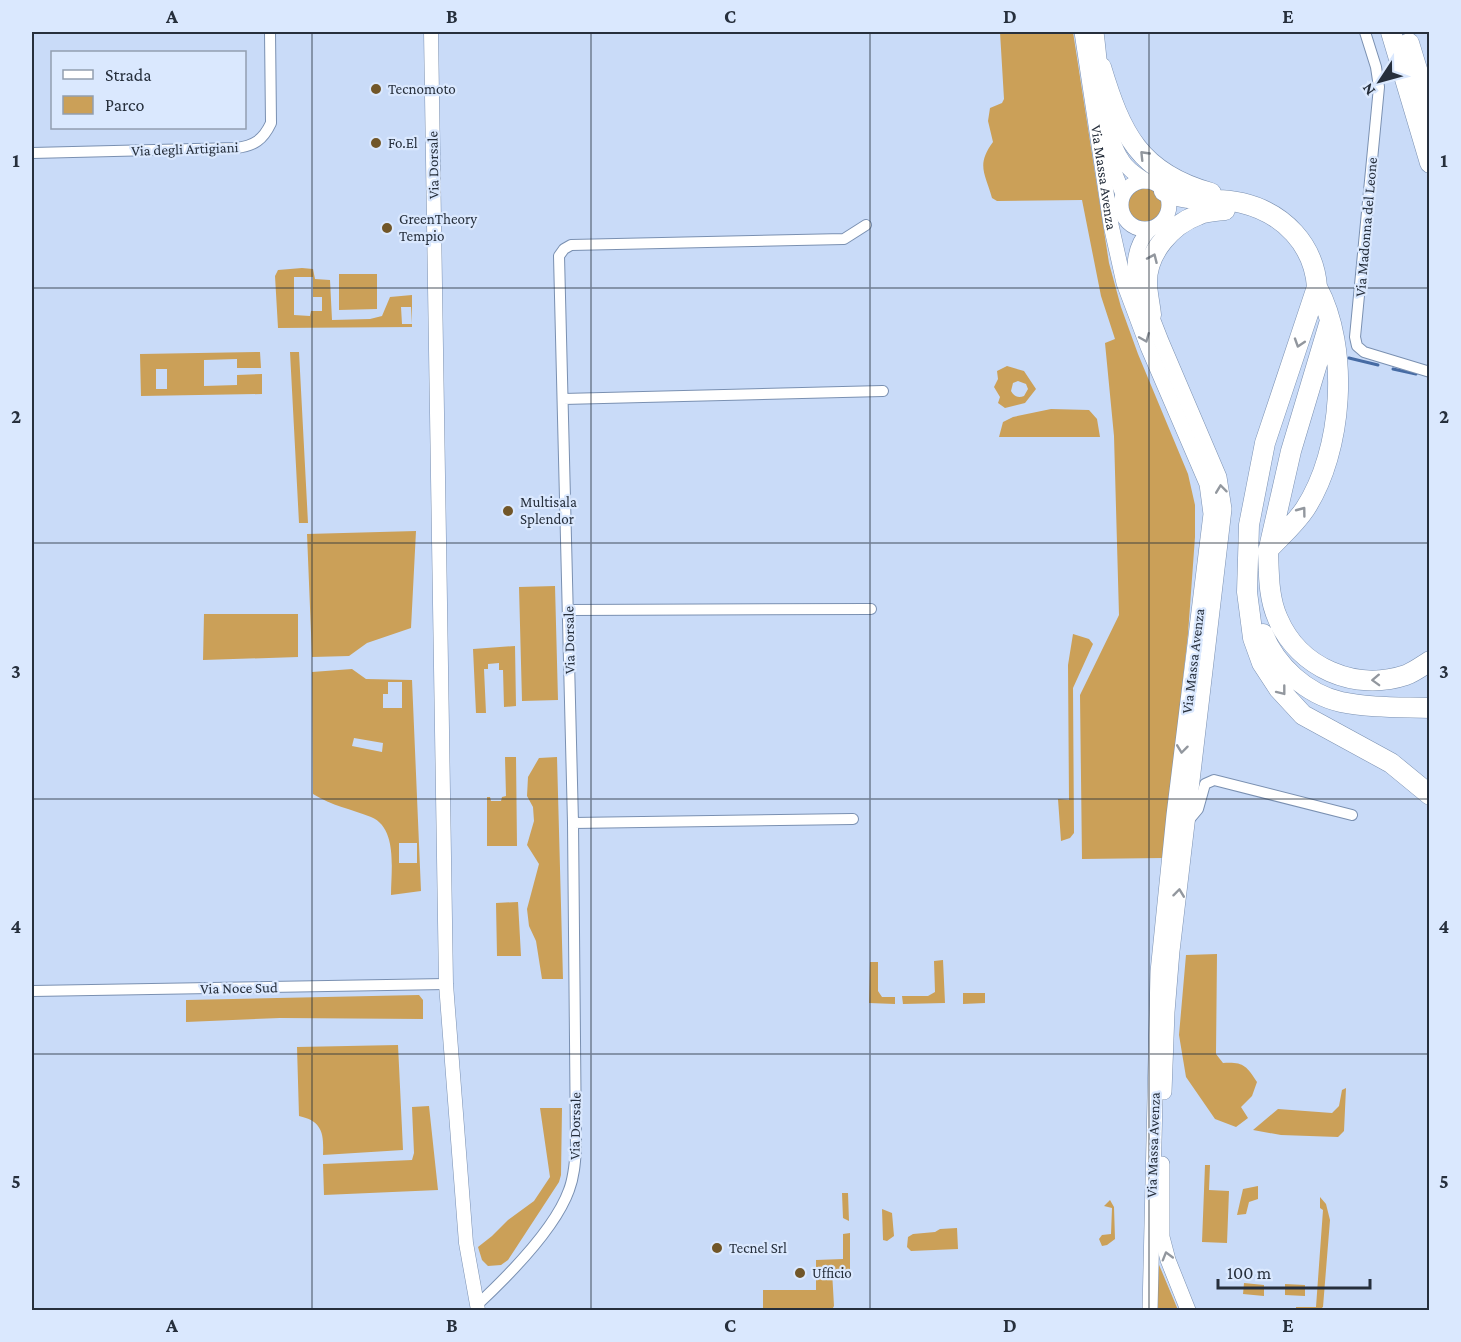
<svg xmlns="http://www.w3.org/2000/svg" width="1461" height="1342" font-family="'Crimson Pro',serif">
	<style>
		.green { fill: #cba058; fill-rule: evenodd }
		.lines { fill: none; stroke-linecap: round; stroke-linejoin: round }
		.stream { stroke: #466ba4; stroke-width: 3 }
		.minor-casing { stroke: #7a90b1; stroke-width: 12 }
		.tertiary-casing { stroke: #7a90b1; stroke-width: 15 }
		.secondary-casing { stroke: #7a90b1; stroke-width: 16 }
		.motorway-casing { stroke: #7a90b1; stroke-width: 21 }
		.minor { stroke: #fff; stroke-width: 10 }
		.tertiary { stroke: #fff; stroke-width: 14 }
		.secondary { stroke: #fff; stroke-width: 15 }
		.motorway { stroke: #fff; stroke-width: 20 }
		.oneway { stroke: #92979e }
		.grid { fill: none; stroke: #262f3c; stroke-width: 1.5; stroke-opacity: 0.55 }
		.poi-dot { fill: #715628; stroke: #dae8fe; stroke-width: 2 }
		.labels { text-anchor: middle; dominant-baseline: central; stroke-width: 4.5; stroke-linejoin: round; paint-order: stroke }
		.poi-label { font-size: 15px; fill: #262f3c; stroke: #dae8fe; text-anchor: start }
		.street-label { font-size: 15px; fill: #262f3c; stroke: #dae8fe }
		.neatline { fill: none; stroke: #262f3c; stroke-width: 2 }
		.grid-label { font-size: 20px; text-anchor: middle; font-weight: bold; fill: #262f3c }
	</style>
	<rect width="100%" height="100%" fill="#c9dbf8"/>
	<!-- green -->
	<path class="green" d="M1000 32H1073L1109 263 1121 307 1138 354 1188 474 1195 505V537L1188 634 1163 858 1082 859 1080 695 1119 615 1114 436 1105 343 1115 339 1101 296 1082 200 997 201 992 198C985 173 976 165 993 142L988 121 990 108 1002 103 1004 99Z
		M1127 205a18 18 0 1 1 36 0a18 18 0 1 1-36 0Z
		M302 268 313 269 315 279 330 280 332 320 370 319 382 316 390 297 412 295V327L278 328 275 276 278 270ZM294 277H313V297H322V311H311L310 316 294 315ZM411 307 412 324H402L401 307Z
		M339 274H377V309L339 310Z
		M260 352 261 368H237V359L204 360V386L237 385V375L262 374V394L141 396 140 354ZM156 369H167V389H156Z
		M290 352H299L308 523H299Z
		M1007 366 1024 371 1036 389 1025 403 1005 408 998 403 1000 397 994 387 998 379 997 371ZM1018 381 1026 384 1028 389 1024 396C1019 398 1014 397 1011 391L1013 383Z
		M1051 409 1089 410 1097 419 1100 437H999L1003 422 1013 417Z
		M416 531 411 628 367 643 349 656 312 657 307 534Z
		M555 586 558 700 522 701 519 587Z
		M204 614H298V657L203 660Z
		M1073 634 1089 639 1093 644 1073 688 1074 833 1070 838 1061 841 1058 799 1069 800 1068 665Z
		M515 646 516 706 504 707 503 670H499V663L488 664V669H484L486 713H476L473 649Z
		M352 669 366 679 412 680 421 891 391 895C391 871 398 828 371 817 351 809 332 806 313 794L312 672ZM388 682H402V708H383V694H388ZM354 738 383 743 382 752 352 746ZM399 843H417V863H399Z
		M505 757H516L517 846H487V797H490L491 801H501L502 797 506 796Z
		M557 757 563 979H542L536 941 529 926 527 909 539 864 527 845 534 821 533 807 527 796 528 777 539 758Z
		M518 902 521 956H497L496 903Z
		M1217 954 1216 1054 1223 1063C1243 1062 1246 1065 1257 1082L1252 1096 1241 1107 1248 1118 1236 1127 1215 1119 1186 1077 1179 1035 1186 955Z
		M943 960 945 1003 903 1004 902 996H928L935 992 934 961Z
		M870 962H878V991L882 997H895V1004L869 1003Z
		M963 993H985V1003L963 1004Z
		M419 995 423 1000V1019L280 1018 186 1022V1000Z
		M398 1045 403 1150 323 1155C324 1133 322 1121 299 1116L297 1047Z
		M1346 1088 1344 1131 1338 1137 1281 1135 1253 1130 1278 1109 1332 1113 1339 1106 1342 1090Z
		M429 1106 438 1190 324 1195 323 1164 412 1160 414 1153 412 1107Z
		M540 1108H562L561 1175 559 1182 508 1260 501 1265 488 1266 482 1260 478 1247 492 1236 508 1220 534 1201 550 1177Z
		M1205 1165H1210L1209 1190 1229 1191 1227 1243 1202 1242Z
		M1258 1186V1199L1249 1202 1246 1214 1237 1215 1243 1189Z
		M842 1193H848L849 1221 843 1218Z
		M1320 1197 1326 1204 1330 1220 1323 1307 1319 1310H1296V1307H1316L1323 1210 1320 1208Z
		M1110 1200 1114 1207 1115 1239 1107 1245 1102 1246 1099 1239 1102 1235 1111 1234 1112 1208 1104 1206Z
		M882 1209 892 1213 894 1236 887 1241 883 1240Z
		M957 1228 958 1249 911 1251 907 1247 908 1237 913 1234 935 1232 940 1229Z
		M850 1233V1270L832 1271 834 1306 832 1310H763V1290H816V1260L843 1259V1234Z
		M1157 1260 1178 1310H1156Z
		M1244 1283 1264 1285V1296L1243 1294Z
		M1285 1284 1305 1285V1296L1285 1295Z"/>
	<g class="lines">
		<!-- stream -->
		<path class="stream" d="M1349 358 1378 365
			M1393 369 1416 374"/>
		<defs>
			<path id="minor" d="M1365 32 1376 67 1379 87 1355 337 1357 346 1364 352 1430 372
				M32 153 236 148C254 146 263 140 271 123L270 32
				M563 399 883 391
				M568 610 871 609
				M1188 821 1198 809 1205 784 1214 780 1352 815
				M573 823 853 819
				M32 991 446 984
				M477 1305C507 1277 555 1229 569 1190 574 1177 575 1163 576 1149L573 823 559 256 564 249 571 245 844 239 866 225"/>
			<path id="tertiary" d="M431 32 446 984 466 1243 478 1310"/>
			<g id="secondary">
				<path id="s1" d="M1082 32 1111 225 1124 283 1148 347 1207 484 1211 514 1174 815 1158 972 1150 1310"/>
				<path d="M1096 32C1101 68 1102 130 1122 160 1128 170 1137 175 1146 181"/>
				<path d="M1105 149 1123 194"/>
				<circle cx="1145" cy="205" r="24"/>
				<path d="M1150 229C1137 243 1133 258 1136 277L1161 341 1219 477 1224 509 1172 951 1167 1012 1164 1092"/>
				<path d="M1162 1164V1237L1168 1260 1188 1310"/>
			</g>
			<path id="motorway" d="M1391 32 1430 163
				M1409 43 1430 112
				M1101 67C1121 133 1139 173 1211 193
				M1164 191C1191 204 1215 196 1242 203 1284 213 1314 245 1317 287L1265 443 1249 525 1247 592 1253 638 1262 663 1279 689 1303 715 1391 763 1430 795
				M1317 287C1350 348 1343 451 1305 509 1295 524 1280 537 1268 550 1269 573 1268 597 1278 619 1299 668 1355 692 1406 675 1414 672 1422 666 1430 661
				M1151 315C1150 304 1147 293 1147 282 1147 253 1171 225 1198 215 1206 211 1216 211 1225 210
				M1269 548 1291 451 1329 324
				M1263 634C1276 666 1306 694 1341 702 1370 708 1400 707 1430 708"/>
		</defs>
		<!-- minor casing -->
		<use href="#minor" class="minor-casing"/>
		<!-- tertiary casing -->
		<use href="#tertiary" class="tertiary-casing"/>
		<!-- secondary casing -->
		<use href="#secondary" class="secondary-casing"/>
		<!-- motorway casing -->
		<use href="#motorway" class="motorway-casing"/>
		<!-- minor -->
		<use href="#minor" class="minor"/>
		<!-- tertiary -->
		<use href="#tertiary" class="tertiary"/>
		<!-- secondary -->
		<use href="#secondary" class="secondary"/>
		<!-- motorway -->
		<use href="#motorway" class="motorway"/>
	</g>
	<!-- one-way arrows -->
	<defs><path id="oneway-chevron" d="M-2-3.5L2.5 0L-2 3.5" fill="none" stroke-width="1.6" stroke-linecap="round" stroke-linejoin="round" transform="scale(1.5)"/></defs>
	<g class="oneway">
		<use href="#oneway-chevron" transform="translate(1144 155) rotate(-134)"/>
		<use href="#oneway-chevron" transform="translate(1153 258) rotate(-66)"/>
		<use href="#oneway-chevron" transform="translate(1145 338) rotate(68)"/>
		<use href="#oneway-chevron" transform="translate(1299 343) rotate(108)"/>
		<use href="#oneway-chevron" transform="translate(1221 489) rotate(-97)"/>
		<use href="#oneway-chevron" transform="translate(1302 511) rotate(-53)"/>
		<use href="#oneway-chevron" transform="translate(1376 680) rotate(178)"/>
		<use href="#oneway-chevron" transform="translate(1282 691) rotate(52)"/>
		<use href="#oneway-chevron" transform="translate(1182 749) rotate(97)"/>
		<use href="#oneway-chevron" transform="translate(1179 893) rotate(-83)"/>
		<use href="#oneway-chevron" transform="translate(1167 1256) rotate(-106)"/>
	</g>
	<!-- grid -->
	<path class="grid" d="M312 32V1310M591 32V1310M870 32V1310M1149 32V1310M32 288H1430M32 543H1430M32 799H1430M32 1054H1430"/>
	<!-- markers -->
	<g class="poi-dot">
		<circle cx="376" cy="89" r="6"/>
		<circle cx="376" cy="143" r="6"/>
		<circle cx="387" cy="228" r="6"/>
		<circle cx="508" cy="511" r="6"/>
		<circle cx="717" cy="1248" r="6"/>
		<circle cx="800" cy="1273" r="6"/>
	</g>
	<g class="labels">
		<!-- poi labels -->
		<g class="poi-label">
			<text x="388" y="89">Tecnomoto</text>
			<text x="388" y="143">Fo.El</text>
			<text x="399" y="219">GreenTheory<tspan x="399" dy="17">Tempio</tspan></text>
			<text x="520" y="502">Multisala<tspan x="520" dy="17">Splendor</tspan></text>
			<text x="729" y="1248">Tecnel Srl</text>
			<text x="812" y="1273">Ufficio</text>
		</g>
		<!-- street labels -->
		<g class="street-label">
			<text transform="translate(185 149) rotate(-2)">Via degli Artigiani</text>
			<text transform="translate(433 165) rotate(-91)">Via Dorsale</text>
			<text stroke="none"><textPath href="#s1" startOffset="147">Via Massa Avenza</textPath></text>
			<text transform="translate(1366 227) rotate(-85)">Via Madonna del Leone</text>
			<text transform="translate(569 640) rotate(-91)">Via Dorsale</text>
			<text transform="translate(1193 661) rotate(-83)">Via Massa Avenza</text>
			<text transform="translate(239 988) rotate(-1)">Via Noce Sud</text>
			<text transform="translate(575 1126) rotate(-89)">Via Dorsale</text>
			<text transform="translate(1153 1145) rotate(-88)">Via Massa Avenza</text>
		</g>
	</g>
	<!-- border -->
	<rect width="1461" height="1342" fill="none" stroke="#dae8fe" stroke-width="66"/>
	<!-- legend -->
	<rect x="51" y="51" width="195" height="78" fill="#dae8fe" stroke="#929eb0" stroke-width="1.5"/>
	<rect x="63" y="70" width="30" height="9" fill="#ffffff" stroke="#929eb0" stroke-width="1.5"/>
	<text x="105" y="81" font-size="18" fill="#262f3c">Strada</text>
	<rect x="63" y="96" width="30" height="18" fill="#cba058" stroke="#929eb0" stroke-width="1.5"/>
	<text x="105" y="111" font-size="18" fill="#262f3c">Parco</text>
	<!-- north arrow -->
	<g transform="translate(1380 81) rotate(234)" stroke="#dae8fe" stroke-width="4.5" paint-order="stroke">
	<path d="M0-4.5L10 22L0 15L-10 22Z" fill="#262f3c"/>
	<text y="-9" font-size="16" font-weight="bold" text-anchor="middle" fill="#262f3c">N</text>
	</g>
	<!-- scale -->
	<path d="M1218 1279v9h152v-9" fill="none" stroke="#262f3c" stroke-width="3"/>
	<text x="1227" y="1279" font-size="18" fill="#262f3c" stroke="#dae8fe" stroke-width="4.5" paint-order="stroke">100 m</text>
	<rect x="33" y="33" width="1395" height="1276" class="neatline"/>
	<g class="grid-label">
		<text x="172" y="23">A</text>
		<text x="452" y="23">B</text>
		<text x="730" y="23">C</text>
		<text x="1010" y="23">D</text>
		<text x="1288" y="23">E</text>
		<text x="16" y="167">1</text>
		<text x="1444" y="167">1</text>
		<text x="16" y="423">2</text>
		<text x="1444" y="423">2</text>
		<text x="16" y="678">3</text>
		<text x="1444" y="678">3</text>
		<text x="16" y="933">4</text>
		<text x="1444" y="933">4</text>
		<text x="16" y="1188">5</text>
		<text x="1444" y="1188">5</text>
		<text x="172" y="1332">A</text>
		<text x="452" y="1332">B</text>
		<text x="730" y="1332">C</text>
		<text x="1010" y="1332">D</text>
		<text x="1288" y="1332">E</text>
	</g>
</svg>
